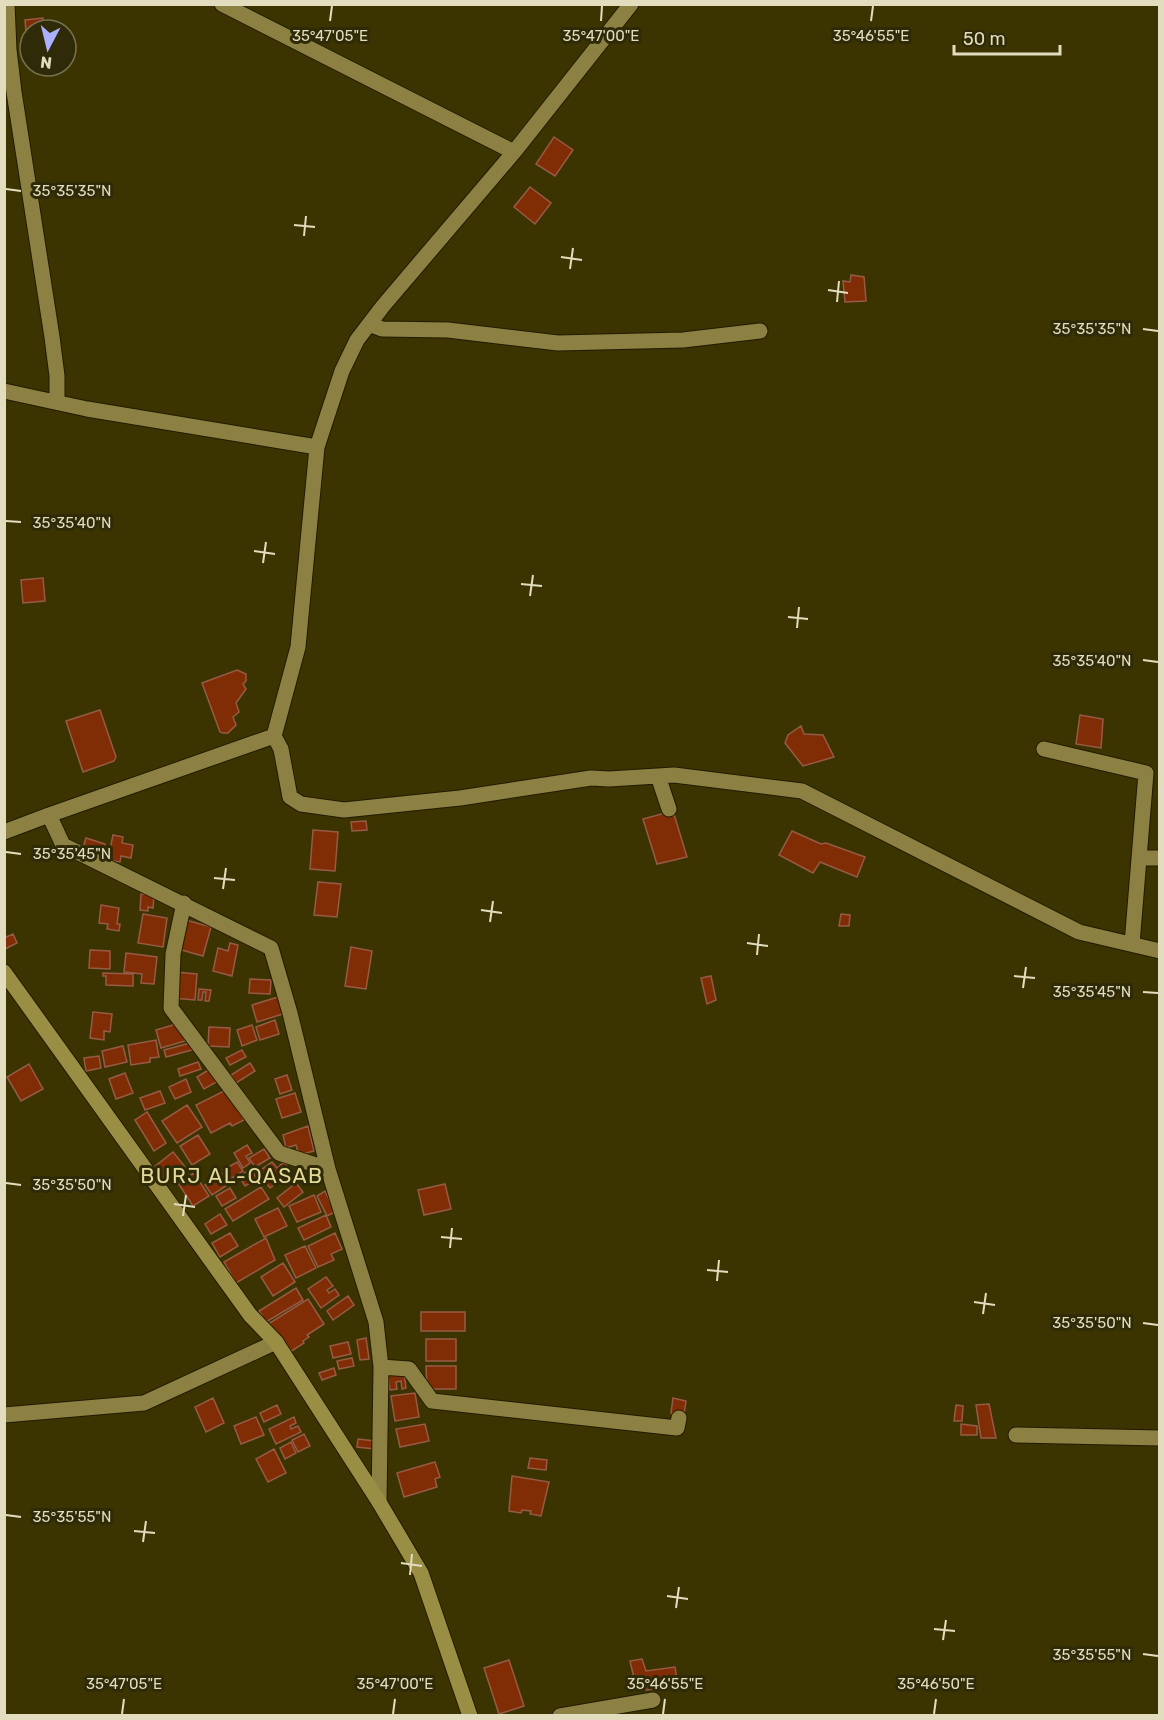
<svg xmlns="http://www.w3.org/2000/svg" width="1164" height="1720" font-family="Rubik,sans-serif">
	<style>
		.building { fill: #802c05; stroke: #965b46; stroke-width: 1.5 }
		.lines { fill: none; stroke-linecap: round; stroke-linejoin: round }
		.minor-casing { stroke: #211b00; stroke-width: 17 }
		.major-casing { stroke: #211b00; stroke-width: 17 }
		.minor { stroke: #8c8142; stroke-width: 15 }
		.major { stroke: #9a8e45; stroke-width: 15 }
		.ticks { fill: none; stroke: #e2ddbe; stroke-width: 2 }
		.labels { text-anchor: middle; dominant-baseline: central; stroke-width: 6; stroke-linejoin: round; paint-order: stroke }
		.quarter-label { font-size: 21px; letter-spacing: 1.5px; fill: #e3d997; stroke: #2f2a08 }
		.ticks-label { font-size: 15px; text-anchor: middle; fill: #e2ddbe; stroke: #2f2a08; stroke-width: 6; stroke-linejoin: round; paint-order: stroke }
	</style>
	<rect width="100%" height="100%" fill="#3c3400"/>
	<!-- building -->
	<path class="building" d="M43 18 44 30H30V66H33H29L25 20Z
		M554 137 573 150 555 176 536 164Z
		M530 187 551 203 535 224 514 207Z
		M851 275 864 277 866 301 845 302 843 281 850 282Z
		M43 578 45 601 23 603 21 580Z
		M237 670 246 674V681L243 684 246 689 236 703 239 712 233 717 236 725 228 733H223L220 732 202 683Z
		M100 710 116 757 114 761 83 772 66 721Z
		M1080 715 1103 719 1101 748 1076 744Z
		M801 726 804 734 823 735 834 757 803 766 785 743 788 735Z
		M673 811 687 857 657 864 643 819Z
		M366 821 367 830 352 831 351 822Z
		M313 830 338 832 335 871 310 869Z
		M792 831 821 844 826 843 865 857 857 877 820 862 813 873 779 855Z
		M113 835 123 837 122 843 133 845 131 858 121 856 120 862 108 860Z
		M86 838 105 844 100 857 82 851Z
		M318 882 341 884 337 917 314 915Z
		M141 894 154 895 153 908 148 907V911L140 910Z
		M101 905 119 908 117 924H120L119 931 107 929 108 924 99 923Z
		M143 914 167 918 163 947 138 943Z
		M841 914 850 915 849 926H839Z
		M186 920 211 927 203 956 178 949Z
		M13 934 17 943 5 949 4 938Z
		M230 943 238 945 232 976 213 971 218 948 228 951Z
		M351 947 372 951 366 989 345 986Z
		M90 950 110 951V969L89 968Z
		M126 953 157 957 154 984 141 983 142 974 124 972Z
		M175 972 197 974 195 1000 173 998Z
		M103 973 133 974V986L106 985V976H103Z
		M711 976 716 1000 707 1004 701 978Z
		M250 979 271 980 270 994 249 993Z
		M199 989 211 990 209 1001H205L206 992H203L202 1000H198Z
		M278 997 283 1014 257 1022 252 1005Z
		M93 1012 112 1014 110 1032 104 1031V1040L90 1038Z
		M275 1020 279 1034 260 1040 256 1027Z
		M180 1023 185 1041 161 1048 156 1030Z
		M252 1025 257 1040 242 1046 237 1030Z
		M209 1027 230 1028 229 1047 208 1046Z
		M156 1040 159 1057 150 1058V1062L131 1065 128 1045Z
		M190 1043 192 1050 166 1057 164 1050Z
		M123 1046 127 1062 105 1067 102 1051Z
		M242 1050 246 1057 230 1065 226 1058Z
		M99 1056 101 1068 86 1071 84 1058Z
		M198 1062 201 1069 180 1076 178 1069Z
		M250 1063 255 1071 236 1083 231 1075Z
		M29 1064 43 1089 21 1101 7 1077Z
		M210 1069 218 1081 204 1089 197 1077Z
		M125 1073 133 1093 116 1099 109 1079Z
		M287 1075 292 1090 280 1094 275 1079Z
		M186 1079 191 1092 175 1099 169 1087Z
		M228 1089 244 1120 232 1126 230 1123 211 1133 196 1105Z
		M160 1091 165 1103 145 1110 140 1098Z
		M295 1093 301 1112 282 1118 276 1099Z
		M187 1105 202 1127 177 1143 162 1121Z
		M147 1112 166 1143 154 1151 135 1120Z
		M308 1126 314 1151 299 1155 296 1145 286 1148 283 1135Z
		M198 1135 210 1154 192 1165 180 1146Z
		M247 1145 252 1153 246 1156 250 1163 243 1168 234 1153Z
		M264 1149 270 1158 255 1167 249 1158Z
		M173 1152 186 1168 165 1184 153 1168Z
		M237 1162 243 1171 229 1180 223 1170Z
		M272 1162 277 1168 284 1162 291 1171 270 1188 258 1172Z
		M251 1169 257 1179 245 1186 239 1176Z
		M194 1173 209 1196 193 1206 178 1183Z
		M223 1173 229 1184 212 1195 205 1185Z
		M296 1183 303 1192 284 1207 277 1198Z
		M445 1184 451 1209 424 1215 418 1190Z
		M261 1187 269 1199 233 1221 225 1209Z
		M230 1188 236 1198 222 1206 216 1196Z
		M325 1191 335 1212 327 1216 317 1196Z
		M314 1195 321 1212 297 1222 289 1206Z
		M278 1208 287 1226 264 1237 255 1219Z
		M220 1214 227 1225 211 1234 205 1224Z
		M326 1215 331 1227 304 1240 298 1228Z
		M230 1233 238 1246 220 1257 212 1243Z
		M335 1233 342 1249 331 1254 334 1260 318 1267 308 1246Z
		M266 1238 275 1260 236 1283 224 1262Z
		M305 1246 316 1268 296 1278 285 1255Z
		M283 1263 295 1282 273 1296 261 1277Z
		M326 1277 333 1286 327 1290 329 1293 335 1289 339 1295 321 1308 308 1289Z
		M296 1288 303 1300 266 1322 259 1311Z
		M348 1296 354 1305 333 1320 327 1311Z
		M308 1299 324 1324 307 1335 309 1337 303 1341 304 1343 284 1356 265 1326Z
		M421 1312H465V1331H421Z
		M366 1338 369 1359 360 1360 357 1340Z
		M426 1339H456V1361H426Z
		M348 1342 351 1354 333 1358 330 1346Z
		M352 1358 354 1366 339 1369 337 1361Z
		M426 1366H456V1389H427Z
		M334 1368 336 1375 322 1380 319 1373Z
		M404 1373 406 1388 402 1389 401 1381 396 1382 397 1389 390 1390 388 1375Z
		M415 1393 419 1417 395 1421 391 1396Z
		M213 1398 224 1423 206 1432 195 1407Z
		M673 1398 686 1401 684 1414 671 1413Z
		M989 1404 996 1438H981L976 1405Z
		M277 1405 281 1414 264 1422 260 1413Z
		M956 1405 963 1406 962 1421H954Z
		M256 1417 264 1435 241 1444 234 1426Z
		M294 1417 296 1423 290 1426 291 1429 298 1426 301 1432 276 1444 269 1429Z
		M425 1424 429 1441 400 1447 396 1429Z
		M961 1424 977 1426V1435H961Z
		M304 1434 310 1446 298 1452 292 1440Z
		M358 1439 375 1441 374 1449 357 1447Z
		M291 1442 296 1453 285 1459 280 1448Z
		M274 1449 286 1473 268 1482 256 1459Z
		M530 1458 547 1460 546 1470 528 1468Z
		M435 1462 440 1477 435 1479 437 1487 404 1497 397 1473Z
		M512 1476 549 1482 541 1516 530 1514 531 1511 522 1510 521 1513 509 1511Z
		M642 1659 646 1671 675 1667 678 1687 646 1690 645 1679 634 1678 630 1661Z
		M509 1660 524 1706 499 1714 484 1668Z"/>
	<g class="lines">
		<defs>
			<path id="minor" d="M7 4 9 50 14 92 52 337 57 376V402
				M222 4 514 152
				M369 324 382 329 448 330 558 343 683 340 760 331
				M4 391 87 409 317 447
				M274 736 281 749 290 797 301 804 344 810 460 798 591 778 609 779 674 775 802 791 1079 932 1160 951
				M1044 749 1146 773 1132 944
				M658 776 669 809
				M49 815 274 736 298 647 317 447 342 371 357 340 383 306 514 152 631 4
				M4 832 49 815 63 845 271 948 290 1013 328 1169 376 1322 381 1367 379 1502
				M1139 858H1160
				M184 903 173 954 171 1008 279 1153 328 1169
				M381 1367 409 1369 432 1401 677 1428 679 1418
				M4 1415 144 1403 276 1342
				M1016 1435 1160 1438
				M560 1716 653 1700"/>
			<path id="major" d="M4 972 250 1315 276 1342 379 1502 421 1573 470 1716"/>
		</defs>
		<!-- minor casing -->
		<use href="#minor" class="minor-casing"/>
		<!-- major casing -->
		<use href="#major" class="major-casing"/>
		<!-- minor -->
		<use href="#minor" class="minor"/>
		<!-- major -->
		<use href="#major" class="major"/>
	</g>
	<!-- ticks -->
	<path class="ticks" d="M330 21 332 6M601 21 602 6M871 21 873 6M6 189 21 191M294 225 315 227M304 236 306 216M561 257 582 260M570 269 573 248M828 290 848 293M837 302 839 281M1143 329 1158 331M6 521 21 522M254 551 275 554M263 563 266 542M521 584 542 586M530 596 533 575M788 617 808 619M797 628 799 607M1143 660 1158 662M6 852 21 854M214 878 235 880M223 889 226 868M481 910 502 913M490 922 493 901M747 943 768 946M757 955 759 934M1014 976 1035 978M1023 988 1026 967M1143 992 1158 993M6 1183 21 1185M174 1204 195 1207M183 1216 186 1195M441 1237 462 1239M450 1248 452 1228M707 1270 728 1272M717 1281 719 1260M974 1302 995 1305M983 1314 986 1293M1143 1323 1158 1325M6 1515 21 1517M134 1531 155 1533M143 1542 146 1521M401 1563 422 1566M410 1575 412 1554M667 1596 688 1599M676 1608 679 1587M934 1629 955 1631M943 1640 946 1620M1143 1654 1158 1656M122 1714 124 1699M393 1714 395 1699M663 1714 665 1699M934 1714 936 1699"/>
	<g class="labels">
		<!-- quarter labels -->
		<g class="quarter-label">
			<text x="232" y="1175">BURJ AL-QASAB</text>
		</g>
	</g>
	<g class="ticks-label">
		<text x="330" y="41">35°47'05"E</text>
		<text x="601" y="41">35°47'00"E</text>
		<text x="871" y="41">35°46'55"E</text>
		<text x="72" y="196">35°35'35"N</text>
		<text x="1092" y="334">35°35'35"N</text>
		<text x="72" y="528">35°35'40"N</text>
		<text x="1092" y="666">35°35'40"N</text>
		<text x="72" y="859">35°35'45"N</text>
		<text x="1092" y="997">35°35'45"N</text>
		<text x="72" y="1190">35°35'50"N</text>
		<text x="1092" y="1328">35°35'50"N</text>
		<text x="72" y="1522">35°35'55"N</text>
		<text x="1092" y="1660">35°35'55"N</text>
		<text x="124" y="1689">35°47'05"E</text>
		<text x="395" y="1689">35°47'00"E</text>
		<text x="665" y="1689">35°46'55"E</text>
		<text x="936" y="1689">35°46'50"E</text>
	</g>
	<!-- border -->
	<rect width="1164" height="1720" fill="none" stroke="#e2ddbe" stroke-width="12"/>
	<!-- north arrow -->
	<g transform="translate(48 48) rotate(187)"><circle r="28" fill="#2f2a08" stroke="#777251" stroke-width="1.5"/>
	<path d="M0-4.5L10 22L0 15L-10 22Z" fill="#aab0fb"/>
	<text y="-9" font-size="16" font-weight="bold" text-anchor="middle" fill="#e2ddbe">N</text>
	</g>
	<!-- scale -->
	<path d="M954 45v9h106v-9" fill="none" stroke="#e2ddbe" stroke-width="3"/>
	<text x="963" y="45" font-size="18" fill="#e2ddbe" stroke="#2f2a08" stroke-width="4.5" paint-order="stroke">50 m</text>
</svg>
